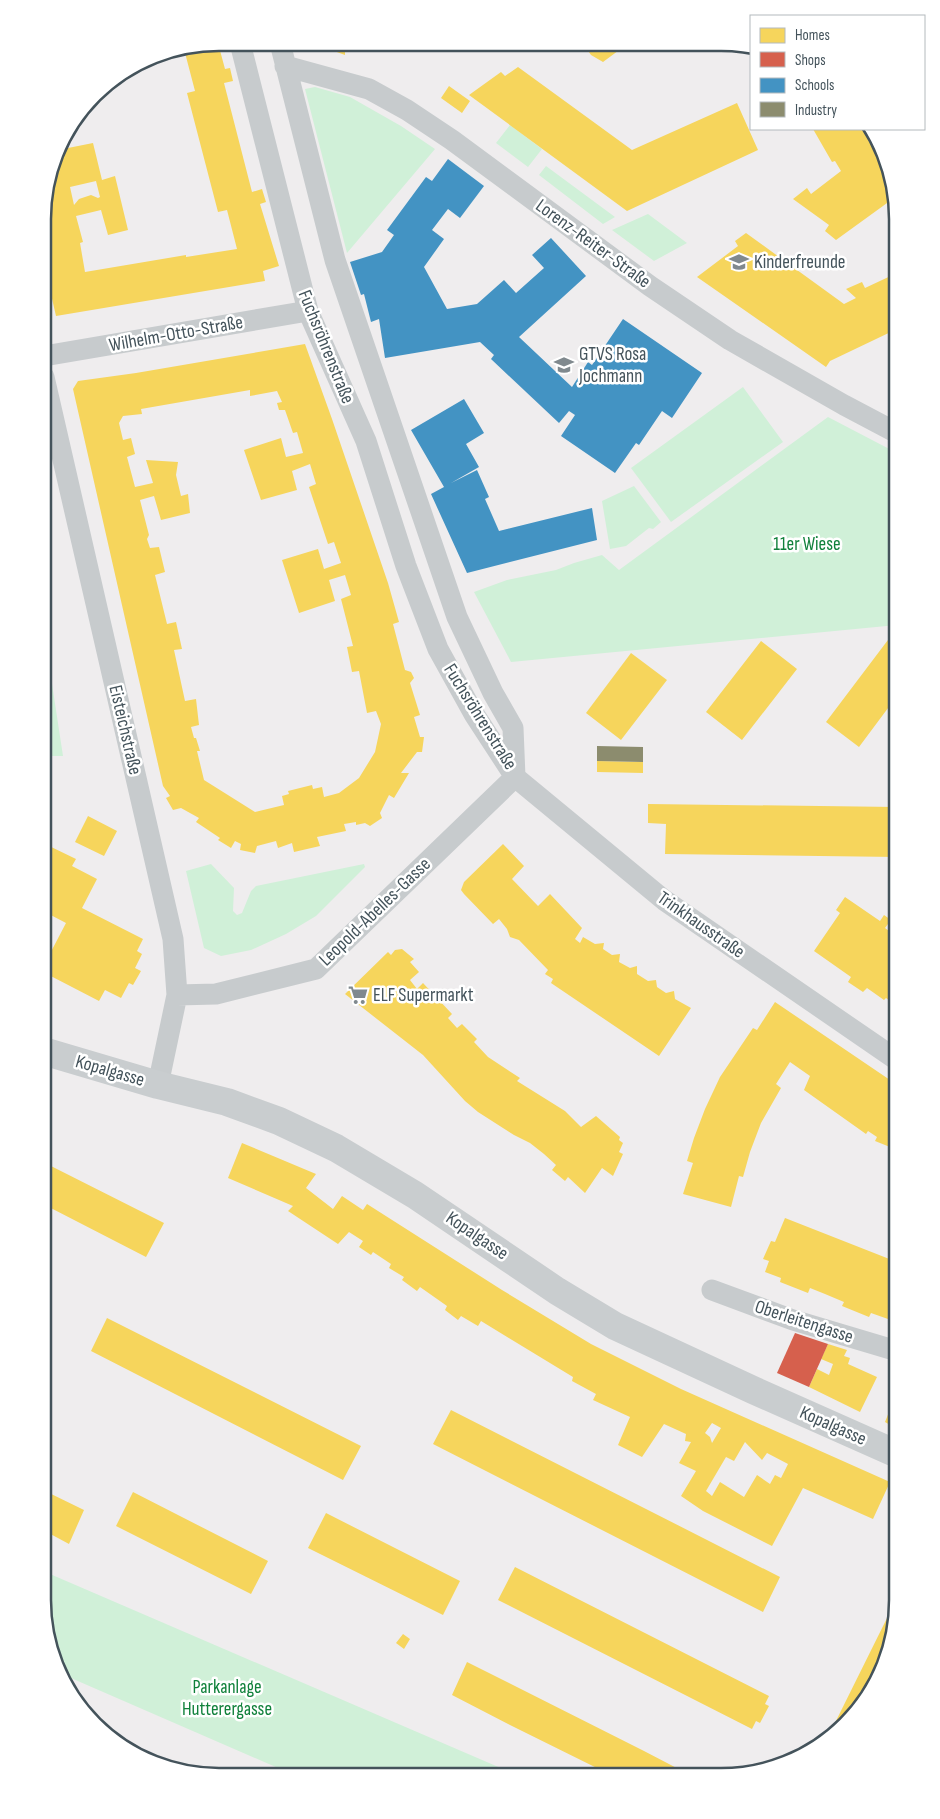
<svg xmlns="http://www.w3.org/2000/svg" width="940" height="1819" font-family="'Sofia Sans Condensed',sans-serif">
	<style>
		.green { fill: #d0f0d8 }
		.homes { fill: #f6d55c; fill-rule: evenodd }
		.shops { fill: #d6604d }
		.schools { fill: #4393c3 }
		.industry { fill: #8c8c6e }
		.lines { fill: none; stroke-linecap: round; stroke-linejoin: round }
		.street { stroke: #c7cbcd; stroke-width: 21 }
		.secondary { stroke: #c9cdcf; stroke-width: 28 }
		.labels { text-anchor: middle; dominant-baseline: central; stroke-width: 5; stroke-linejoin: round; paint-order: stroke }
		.street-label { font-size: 19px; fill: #44535b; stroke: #fff }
		.poi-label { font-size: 19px; fill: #44535b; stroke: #fff; text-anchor: start }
		.park-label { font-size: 19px; fill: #10813b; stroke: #fff }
		.rim { fill: none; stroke: #44535b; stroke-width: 2.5 }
	</style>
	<rect width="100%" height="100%" fill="#efedee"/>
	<!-- green -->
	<path class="green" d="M315 87 350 97 401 126 435 149 347 253 305 89Z
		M510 125 542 149 528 167 496 143Z
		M546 166 615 217 603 224 539 175Z
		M648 214 687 243 654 261 612 230Z
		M743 387 783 442 671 522 631 468Z
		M828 417 897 453V625L511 662 474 592 507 580 556 570 574 563 602 555 619 570Z
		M634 486 661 522 653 529 649 528 626 546 610 549 602 501Z
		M45 638 63 756H43L44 639Z
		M211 864 234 888 233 911 237 915 242 913 251 891 256 886 364 864 365 867 316 916 286 934 251 950 221 956 204 948 186 871Z
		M43 1571 519 1776 294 1775 64 1675 52 1657 43 1600Z"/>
	<!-- homes -->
	<path class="homes" d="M218 43 225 69 230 68 233 81 224 83 252 192 262 189 266 202 260 204 279 266 263 271 265 281 56 316 44 264V196L58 150 93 143 102 180 115 176 128 230 108 235 101 210 76 216 83 242 80 243 85 272 186 255V257L237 249 227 210 218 212 187 93 195 91 184 49ZM96 181 100 197 98 198 91 195 79 199 74 205 70 187Z
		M312 43H345V55Z
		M584 45H626L603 62 591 55Z
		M518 67 632 150 737 103 758 150 627 211 469 95 501 72 505 76Z
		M449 86 470 101 462 113 441 98Z
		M813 129H866L888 162 894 198 836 240 825 231 829 225 793 199 807 188 811 194 841 171 835 161 832 162Z
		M746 233 844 304 856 298 846 289 862 282 865 288 897 273V329L830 361 826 367 697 277 738 246 735 241Z
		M305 344 332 419 388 583 399 622 393 624 405 670 411 672 414 678 410 683 420 715 414 717 420 737H424L422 752H417L401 773H409L394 798 389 795 380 813 382 818 370 826 365 823 356 825V822L344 824 346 831 317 837 320 846 294 852 292 843 278 848 276 841 257 846 255 853 240 850 241 844 235 841 231 848 218 840 220 838 196 822 199 818 181 808 173 810 166 798 170 796 163 786 73 389 78 381 136 373ZM250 390V396L277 391 282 402 277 403 279 410H285L293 433 297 432 303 453 286 457 281 438 244 450 261 500 297 490 292 471 310 464 316 484 309 487 328 544 334 542 341 563 324 569 318 549 282 560 299 613 335 601 329 580 345 575 351 595 341 599 353 646 347 647 352 672 359 671 367 713 376 711 381 724 375 752 359 778 339 793 324 797 322 787 313 789 312 785 288 791 289 794 282 796 284 805 255 812 204 780 197 751H200L196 738H194L191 727 199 725 196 699 185 701 174 650 182 649 176 622 167 624 155 575 165 572 159 547 150 548 147 539 149 535 140 500 154 496 161 520 190 513 188 494 181 496 176 475 178 462 146 460 153 483 135 487 127 457 135 454 131 438 123 440 119 423 123 416 142 414 141 409Z
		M894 632 897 635V696L859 747 826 722Z
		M761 641 797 669 742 740 706 712Z
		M631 653 667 680 621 740 586 713Z
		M597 761 643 762V773L597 772Z
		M648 804 897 807V857L665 854 666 824 648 823Z
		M88 816 117 831 104 856 75 842Z
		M43 843 76 859 72 866 97 879 82 908 143 939 137 951 142 954 135 968 141 971 133 985 129 983 121 998 105 990 99 1001 43 972V967L66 923 43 911Z
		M503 844 524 866 512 879 538 906 550 894 582 928 575 939 580 943 583 937 595 944 604 943 603 949 612 955 620 954 619 962 630 968 637 966V974L648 981 656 980 657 987 666 993 674 991 675 999 691 1008 659 1056 551 983 553 979 545 974 548 970 519 940 510 937 507 929 499 919 493 924 464 894 461 890 464 882Z
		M845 897 880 921 884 915 891 920 885 928 897 937V1006L886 998 884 1000 867 988 863 992 848 982 851 977 814 951 840 913 836 910Z
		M402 949 414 959 410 962 419 972 410 980 417 989 423 983 452 1014 448 1018 457 1028 462 1024 477 1039 474 1042 488 1057 520 1078 517 1081 565 1111 581 1127 596 1116 620 1137 619 1140 623 1143 619 1152 623 1154 613 1176 602 1168 585 1193 568 1177 565 1181 552 1170 556 1165 544 1154 530 1143 514 1135 478 1112 465 1101 423 1055 345 994 388 952 391 955 395 950Z
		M775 1002 890 1080 891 1078 897 1083V1152L890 1147 875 1141 877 1137 868 1131 866 1134 804 1090 810 1076 790 1062 776 1084 781 1088 761 1123 750 1152 743 1177 739 1176 731 1207 683 1194 693 1163 687 1161 694 1138 705 1109 720 1077 753 1028 757 1030Z
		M242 1143 316 1174 306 1188 333 1209 342 1196 363 1210 367 1204 502 1290 591 1344 681 1389 890 1482 873 1519 803 1488 772 1546 703 1511 681 1496 696 1471 679 1463 691 1442 685 1441 686 1434 664 1424 642 1457 618 1445 630 1417 593 1400 596 1394 572 1381 573 1377 481 1321 478 1326 461 1316 458 1320 445 1310 447 1306 420 1287 417 1291 402 1280 404 1277 389 1268 391 1264 373 1252 371 1255 359 1247 363 1241 349 1232 338 1244 288 1211 293 1206 228 1178ZM712 1423 721 1428 712 1443 710 1437 705 1433ZM745 1442 762 1460 767 1453 788 1464 781 1478 775 1475 770 1484 757 1475 744 1497 720 1482 712 1496 706 1491 726 1457 734 1461Z
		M43 1162 164 1223 146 1257 43 1204Z
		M785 1218 897 1262V1297L888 1319 871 1313 869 1317 842 1306 844 1302 825 1294 810 1288 808 1293 780 1282 781 1278 765 1272 769 1261 763 1259 771 1241 775 1242Z
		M107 1318 361 1446 343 1480 91 1351Z
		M828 1344 847 1350 844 1356 850 1358 848 1364 877 1377 860 1412 809 1387 817 1369 829 1375 833 1364 821 1359Z
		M897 1392V1429L885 1422Z
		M451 1410 780 1577 763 1612 433 1444Z
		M43 1490 84 1510 69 1544 43 1530Z
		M133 1492 268 1561 251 1594 116 1526Z
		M326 1513 460 1581 443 1615 308 1548Z
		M515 1567 769 1696 765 1704 769 1706 760 1723 756 1721 752 1729 498 1600Z
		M897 1591V1612L884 1667 861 1708 827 1739 894 1604 891 1602Z
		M403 1634 410 1639 404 1649 396 1643Z
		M467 1662 644 1751 692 1776H613L512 1726 452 1695Z"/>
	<!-- shops -->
	<path class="shops" d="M795 1333 828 1344 809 1387 777 1373Z"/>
	<!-- schools -->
	<path class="schools" d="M448 159 484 186 460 218 448 209 432 230 444 239 424 267 447 309 477 304 504 280 516 293 544 268 532 255 551 238 586 276 519 337 572 387 588 362 592 365 623 319 702 373 672 418 662 411 639 445 636 443 615 473 561 436 575 415 569 411 559 423 491 359 494 355 480 342 385 358 379 319 371 322 364 294 361 295 350 262 382 252 394 235 387 230 426 177 432 181Z
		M464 399 484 433 466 444 479 467 451 483 477 470 489 497 485 499 499 531 592 508 597 540 467 573 431 494 444 487 411 430Z"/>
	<!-- industry -->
	<path class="industry" d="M597 746 643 747V762L597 761Z"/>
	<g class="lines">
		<!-- street -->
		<path class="street" d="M240 43 308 311 366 441 406 566 438 649 474 714 515 777 664 900 897 1060
			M280 43 335 260 457 617 493 693 513 728 515 777
			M285 66 369 89 407 110 452 140 650 286 730 340 844 405 897 433
			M44 356 308 311
			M44 377 173 939 177 995 158 1085
			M177 995 216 994 316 969 515 777
			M712 1290 793 1320 897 1351"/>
		<!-- secondary -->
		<path class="secondary" d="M43 1051 158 1085 227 1102 279 1121 336 1148 415 1195 557 1291 615 1326 753 1390 897 1454"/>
	</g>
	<!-- icons -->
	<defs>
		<symbol id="school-bare" viewBox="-9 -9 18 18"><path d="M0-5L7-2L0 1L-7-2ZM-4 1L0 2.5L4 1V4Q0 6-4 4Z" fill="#80898e" stroke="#fff" stroke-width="2.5" paint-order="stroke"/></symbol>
		<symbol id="supermarket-bare" viewBox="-9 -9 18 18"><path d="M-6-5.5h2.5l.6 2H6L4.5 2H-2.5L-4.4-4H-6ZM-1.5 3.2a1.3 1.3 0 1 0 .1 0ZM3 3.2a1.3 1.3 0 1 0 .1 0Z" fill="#80898e" stroke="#fff" stroke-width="2.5" paint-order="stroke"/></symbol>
	</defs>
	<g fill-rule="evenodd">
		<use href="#school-bare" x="725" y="248" width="28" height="28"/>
		<use href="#school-bare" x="550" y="351" width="28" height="28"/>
		<use href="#supermarket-bare" x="344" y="981" width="28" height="28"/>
	</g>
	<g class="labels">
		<!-- street labels -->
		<g class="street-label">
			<text transform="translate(593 244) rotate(36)">Lorenz-Reiter-Straße</text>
			<text transform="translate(176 334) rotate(-10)">Wilhelm-Otto-Straße</text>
			<text transform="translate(326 347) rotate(68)">Fuchsröhrenstraße</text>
			<text transform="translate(480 717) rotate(58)">Fuchsröhrenstraße</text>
			<text transform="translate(125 730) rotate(77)">Eisteichstraße</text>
			<text transform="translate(375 912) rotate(-44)">Leopold-Abelles-Gasse</text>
			<text transform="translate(701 925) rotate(35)">Trinkhausstraße</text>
			<text transform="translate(110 1071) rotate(16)">Kopalgasse</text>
			<text transform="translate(477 1236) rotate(34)">Kopalgasse</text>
			<text transform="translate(804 1322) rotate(18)">Oberleitengasse</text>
			<text transform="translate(833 1426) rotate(24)">Kopalgasse</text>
		</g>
		<!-- poi labels -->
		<g class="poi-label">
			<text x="754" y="262">Kinderfreunde</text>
			<text x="579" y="354">GTVS Rosa<tspan x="579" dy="22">Jochmann</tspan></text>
			<text x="373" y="995">ELF Supermarkt</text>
		</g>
		<!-- park labels -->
		<g class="park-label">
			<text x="807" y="544">11er Wiese</text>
			<text x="227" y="1687">Parkanlage<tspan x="227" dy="22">Hutterergasse</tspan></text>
		</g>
	</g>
	<!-- crop -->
	<path d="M0 0H940V1819H0ZM219 51H721A168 168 0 0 1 889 219V1600A168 168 0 0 1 721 1768H219A168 168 0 0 1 51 1600V219A168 168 0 0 1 219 51Z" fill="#fff" fill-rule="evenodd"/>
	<path class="rim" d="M219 51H721A168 168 0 0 1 889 219V1600A168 168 0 0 1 721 1768H219A168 168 0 0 1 51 1600V219A168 168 0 0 1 219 51Z"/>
	<!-- legend -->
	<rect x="750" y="15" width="175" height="115" fill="#ffffff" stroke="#b4babd"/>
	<rect x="760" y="28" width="25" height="15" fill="#f6d55c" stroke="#b4babd"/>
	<text x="795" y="40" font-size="15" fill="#44535b">Homes</text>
	<rect x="760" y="52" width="25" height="15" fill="#d6604d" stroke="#b4babd"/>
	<text x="795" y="65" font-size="15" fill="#44535b">Shops</text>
	<rect x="760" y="78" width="25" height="15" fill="#4393c3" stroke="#b4babd"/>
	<text x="795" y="90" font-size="15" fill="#44535b">Schools</text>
	<rect x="760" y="102" width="25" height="15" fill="#8c8c6e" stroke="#b4babd"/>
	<text x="795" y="115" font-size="15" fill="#44535b">Industry</text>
</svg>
